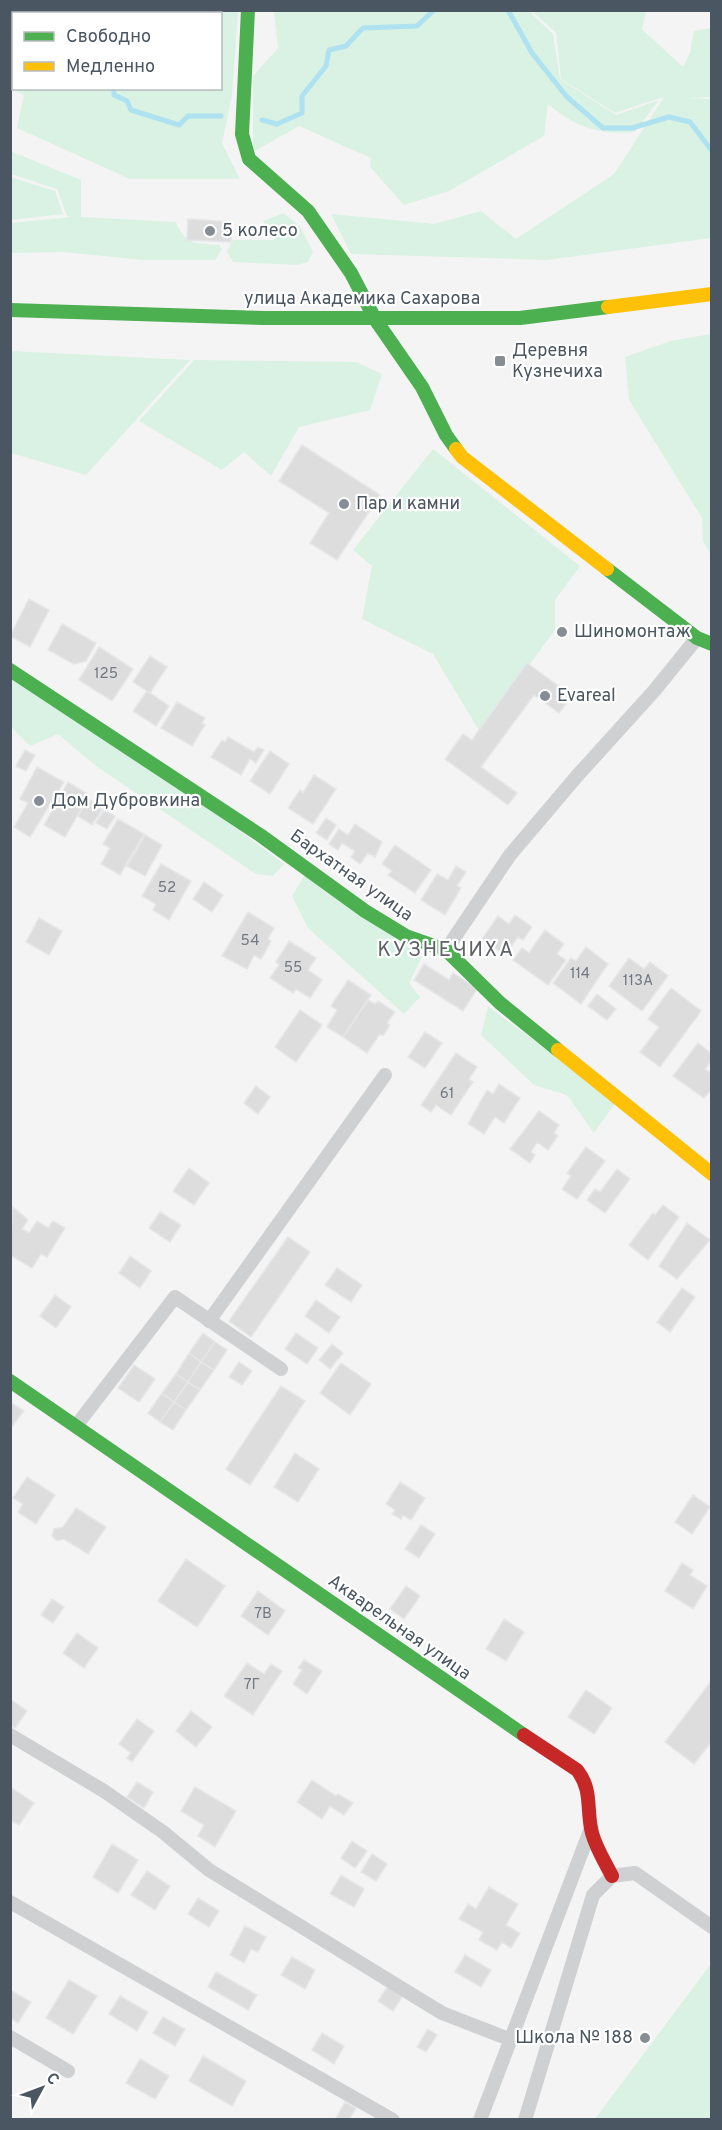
<svg xmlns="http://www.w3.org/2000/svg" width="722" height="2130" font-family="Overpass,sans-serif">
	<style>
		.green { fill: #d9f2e3; fill-rule: evenodd }
		.lines { fill: none; stroke-linecap: round; stroke-linejoin: round }
		.stream { stroke: #aee2f0; stroke-width: 5 }
		.building { fill: #ddddde; stroke: #e5e6e7; stroke-width: 1.5 }
		.street { stroke: #ced0d2; stroke-width: 14 }
		.fast { stroke: #4caf50; stroke-width: 14 }
		.slow { stroke: #ffc107; stroke-width: 14 }
		.jam { stroke: #c62828; stroke-width: 14 }
		.poi-dot { fill: #868d94; stroke: #fff; stroke-width: 2 }
		.labels { text-anchor: middle; dominant-baseline: central; stroke-width: 4.5; stroke-linejoin: round; paint-order: stroke }
		.number-label { font-size: 15px; fill: #707881 }
		.poi-label { font-size: 18px; fill: #4a5661; stroke: #fff; text-anchor: start }
		.street-label { font-size: 18px; fill: #4a5661; stroke: #fff }
		.quarter-label { font-size: 21px; letter-spacing: 1.5px; fill: #5f6368; stroke: #fff }
	</style>
	<rect width="100%" height="100%" fill="#f4f4f4"/>
	<!-- green -->
	<path class="green" d="M10 11H238L232 95 222 143 240 179H130L17 128 24 95 12 89 11 92ZM14 14H220V88H14Z
		M274 11H529L553 34 560 79 616 115 659 100 635 132C600 135 576 128 548 104L544 136 449 191 404 205 370 167 371 158 299 126 253 152V76L278 48Z
		M532 11H646L642 29 683 67 690 53 694 31 711 28V97L689 98 711 99V238L547 260 351 254 331 214 434 224 481 211 516 239 614 174 664 97 615 113 561 79 556 33Z
		M10 151 81 180V217L176 222C185 245 196 243 219 245L222 249 215 260H143L63 252 11 253V223L72 217 67 216 57 189 11 174Z
		M10 177 55 191 63 214 11 220Z
		M284 213 301 228 313 252 308 262 297 265 233 262 227 251 233 240H274L263 221Z
		M711 334H712L711 555 703 541 702 518 629 400 625 357 670 341Z
		M11 351 190 360 86 475 11 453Z
		M194 360 356 362 382 374 370 410 299 427 271 476 244 452 222 470 139 421Z
		M433 449 580 566 555 600V630L480 732 433 654 362 619 372 566 353 550Z
		M10 675 191 794 284 864 273 876 256 874 96 766 58 734 30 746 11 727Z
		M306 873 422 957 409 983 420 997 404 1014 308 928 292 896Z
		M488 1006 616 1102 594 1133 567 1095 534 1085 481 1035Z
		M710 1965 711 2119H595Z"/>
	<g class="lines">
		<!-- stream -->
		<path class="stream" d="M508 10 532 53 567 97 603 128H632L669 117 690 122 712 151
			M10 49H14
			M114 88V95L127 101 131 110 179 125 188 116H221
			M262 120 277 124 302 113V96L326 66 329 50 346 46 363 28 417 26 434 10"/>
	</g>
	<!-- building -->
	<path class="building" d="M188 219 232 222 231 242 187 240Z
		M302 445 380 495 337 560 310 543 329 513 279 481Z
		M29 599 49 610 30 647 10 636Z
		M62 624 96 643 86 661 74 664 48 650Z
		M99 647 133 669 112 701 79 680Z
		M150 656 167 667 150 693 133 682Z
		M527 663 572 696 559 713 534 695 481 767 517 793 508 805 445 759 463 734 472 740Z
		M147 691 169 706 156 726 133 711Z
		M177 702 205 718 202 723 205 725 192 746 161 728Z
		M228 737 254 752 258 747 264 750 256 763 250 759 241 775 211 757 222 740 225 742Z
		M25 750 35 755 26 771 16 766Z
		M270 751 289 764 270 794 250 781Z
		M37 767 64 782 30 837 14 827 28 803 20 799Z
		M314 775 336 789 313 824 288 808 300 790 303 793Z
		M68 782 89 795 65 837 44 825Z
		M88 799 103 808 92 825 78 816Z
		M104 810 115 816 107 829 96 823Z
		M326 818 336 825 327 840 316 833Z
		M118 819 144 834 120 875 101 864 110 848 103 844Z
		M355 824 382 842 375 857 368 853 360 864 351 857 355 851 342 843 338 850 329 844 339 829 348 835Z
		M145 835 162 845 145 876 127 866Z
		M395 845 431 870 415 893 388 875 392 871 382 864Z
		M161 864 191 881 169 920 153 910 156 904 142 896Z
		M456 866 466 872 457 886 461 888 445 915 421 900 437 874 448 880Z
		M204 882 223 895 212 912 193 899Z
		M248 912 274 928 268 939 271 941 261 959 254 955 247 969 222 956Z
		M515 915 532 927 523 940 518 937 505 955 482 939 498 916 509 924Z
		M39 918 62 931 49 955 26 942Z
		M545 930 564 944 557 954 566 960 548 985 513 960 522 948 529 953Z
		M289 941 316 958 308 970 322 980 310 998 296 989 293 993 270 978 279 965 276 962Z
		M586 947 608 964 581 1004 553 983 571 958 576 961Z
		M629 958 644 969 650 962 668 976 642 1011 609 986Z
		M424 964 449 980 453 973 477 989 463 1011 414 980Z
		M348 980 371 995 343 1037 327 1027 337 1010 331 1006Z
		M671 988 701 1011 660 1067 640 1052 659 1027 648 1019Z
		M597 994 616 1009 607 1020 588 1006Z
		M368 1000 375 1004 378 1001 395 1012 387 1023 390 1025 383 1036 380 1034 367 1053 343 1037Z
		M300 1010 322 1025 296 1062 275 1047Z
		M425 1032 442 1043 425 1068 408 1057Z
		M698 1043 712 1054V1060L705 1069 712 1074V1089L704 1098 673 1076Z
		M456 1053 477 1067 469 1079 473 1082 451 1115 436 1105 431 1112 421 1105Z
		M499 1084 520 1098 504 1123 495 1117 484 1134 468 1124 487 1090 493 1094Z
		M256 1086 270 1097 258 1114 244 1103Z
		M539 1111 559 1125 554 1133 558 1136 548 1150 537 1142 531 1152 535 1155 530 1163 510 1149Z
		M586 1147 605 1161 577 1199 562 1189 571 1176 567 1173Z
		M189 1168 209 1183 194 1205 173 1191Z
		M617 1169 630 1179 605 1213 587 1200 595 1189 600 1192Z
		M663 1205 679 1217 648 1260 629 1245 653 1213 655 1215Z
		M13 1207 28 1220 22 1229 29 1233 37 1221 48 1228 53 1221 65 1228 47 1257 41 1254 32 1268 10 1255Z
		M160 1212 181 1225 170 1242 149 1228Z
		M687 1223 710 1240 677 1279 659 1266Z
		M288 1237 310 1252 251 1337 229 1321Z
		M130 1256 151 1271 140 1288 119 1273Z
		M337 1268 362 1285 351 1302 325 1285Z
		M682 1288 695 1297 670 1332 657 1322Z
		M55 1295 71 1307 56 1328 40 1316Z
		M316 1300 340 1317 329 1333 305 1316Z
		M203 1333 215 1342 201 1362 189 1353Z
		M296 1333 318 1348 307 1364 285 1349Z
		M215 1342 227 1350 214 1370 201 1362Z
		M332 1344 343 1353 330 1369 319 1360Z
		M189 1353 201 1362 188 1382 176 1374Z
		M201 1362 214 1370 200 1390 188 1382Z
		M239 1362 252 1371 242 1385 229 1377Z
		M341 1363 371 1384 350 1415 320 1393Z
		M134 1365 155 1379 139 1402 118 1388Z
		M176 1374 188 1382 174 1402 162 1393Z
		M188 1382 200 1390 186 1410 174 1402Z
		M281 1386 305 1401 250 1485 226 1469Z
		M162 1393 174 1402 160 1422 148 1413Z
		M10 1402 24 1411 10 1429Z
		M174 1402 186 1410 173 1430 160 1422Z
		M295 1453 319 1469 298 1502 274 1487Z
		M27 1477 55 1495 36 1524 18 1512 23 1504 13 1498Z
		M400 1482 425 1498 411 1520 403 1515 401 1519 392 1514 395 1510 386 1504Z
		M693 1495 710 1507 692 1534 675 1522Z
		M76 1508 106 1527 88 1554 64 1539 57 1541 52 1536 54 1529 63 1527Z
		M421 1525 435 1534 419 1558 405 1549Z
		M186 1559 225 1586 197 1627 158 1601Z
		M682 1563 693 1570 690 1575 707 1586 693 1609 665 1591Z
		M406 1586 420 1596 404 1619 390 1609Z
		M258 1591 285 1611 268 1635 241 1616Z
		M52 1599 64 1607 53 1623 41 1615Z
		M504 1619 524 1632 506 1661 486 1649Z
		M77 1633 98 1648 84 1668 63 1653Z
		M304 1660 322 1671 307 1694 293 1684 302 1670 298 1668Z
		M247 1663 264 1674 271 1664 282 1671 253 1715 224 1696Z
		M712 1680V1741L694 1764 665 1742Z
		M586 1690 612 1708 594 1734 568 1717Z
		M10 1699 27 1711 15 1728 10 1725Z
		M191 1711 212 1727 196 1747 176 1731Z
		M137 1719 154 1731 132 1762 127 1758 131 1753 119 1744Z
		M312 1780 336 1796 338 1794 353 1803 344 1815 330 1806 322 1819 297 1802Z
		M137 1782 153 1792 144 1808 127 1797Z
		M10 1787 34 1803 19 1825 10 1820Z
		M195 1787 236 1811 215 1847 198 1836 204 1825 181 1811Z
		M352 1841 367 1851 355 1868 341 1858Z
		M112 1844 138 1860 118 1893 93 1877Z
		M372 1854 387 1864 376 1881 361 1872Z
		M147 1871 170 1886 155 1910 131 1895Z
		M341 1875 364 1889 354 1907 330 1894Z
		M489 1887 518 1904 506 1925 520 1933 511 1948 502 1942 497 1950 479 1940 483 1932 459 1919 468 1904 476 1909Z
		M198 1898 219 1911 209 1927 188 1914Z
		M245 1926 266 1937 258 1952 251 1949 244 1963 230 1955Z
		M465 1955 491 1970 481 1987 455 1972Z
		M292 1957 315 1970 305 1989 281 1975Z
		M216 1972 257 1995 248 2010 208 1987Z
		M69 1980 97 1996 73 2034 46 2018Z
		M389 1984 404 1994 393 2011 378 2001Z
		M10 1990 31 2002 18 2023 10 2018Z
		M120 1996 148 2012 137 2031 109 2014Z
		M163 2017 185 2029 175 2046 153 2033Z
		M428 2029 437 2035 426 2052 417 2047Z
		M322 2033 344 2046 334 2064 312 2050Z
		M203 2056 246 2081 232 2106 189 2081Z
		M140 2059 169 2076 155 2099 126 2083Z
		M345 2102 356 2108 350 2118 353 2120H335Z"/>
	<g class="lines">
		<!-- street -->
		<path class="street" d="M446 950 510 855 577 776 654 691 697 638
			M209 1321 385 1075
			M76 1426 175 1297 281 1369
			M10 1735 104 1791 163 1832 209 1870 442 2013 509 2039
			M10 1902 393 2120
			M10 2037 68 2071
			M480 2120 591 1828
			M525 2120 593 1895 612 1876 635 1873 712 1927"/>
		<!-- fast -->
		<path class="fast" d="M248 10 242 134 249 159 308 211 351 273 375 319 422 387 446 435 456 449
			M10 310 264 318H520L608 307
			M607 569 697 638 712 644
			M10 670 260 835 365 911 406 936 446 950 500 1003 558 1050
			M10 1381 524 1735"/>
		<!-- slow -->
		<path class="slow" d="M608 307 712 294
			M456 449 462 457 607 569
			M558 1050 712 1174"/>
		<!-- jam -->
		<path class="jam" d="M524 1735 577 1770C593 1790 586 1810 592 1833 596 1848 605 1862 612 1876"/>
	</g>
	<!-- markers -->
	<g class="poi-dot">
		<circle cx="210" cy="231" r="6"/>
		<rect x="494" y="355" width="12" height="12" rx="3"/>
		<circle cx="344" cy="504" r="6"/>
		<circle cx="562" cy="632" r="6"/>
		<circle cx="545" cy="696" r="6"/>
		<circle cx="39" cy="801" r="6"/>
		<circle cx="645" cy="2038" r="6"/>
	</g>
	<g class="labels">
		<!-- number labels -->
		<g class="number-label">
			<text x="106" y="674">125</text>
			<text x="167" y="888">52</text>
			<text x="250" y="941">54</text>
			<text x="293" y="968">55</text>
			<text x="580" y="974">114</text>
			<text x="638" y="981">113А</text>
			<text x="447" y="1094">61</text>
			<text x="263" y="1614">7В</text>
			<text x="252" y="1685">7Г</text>
		</g>
		<!-- poi labels -->
		<g class="poi-label">
			<text x="222" y="231">5 колесо</text>
			<text x="512" y="351">Деревня<tspan x="512" dy="21">Кузнечиха</tspan></text>
			<text x="356" y="504">Пар и камни</text>
			<text x="574" y="632">Шиномонтаж</text>
			<text x="557" y="696">Evareal</text>
			<text x="51" y="801">Дом Дубровкина</text>
			<text x="633" y="2038" text-anchor="end">Школа № 188</text>
		</g>
		<!-- street labels -->
		<g class="street-label">
			<text x="362" y="299">улица Академика Сахарова</text>
			<text transform="translate(351 876) rotate(35)">Бархатная улица</text>
			<text transform="translate(399 1628) rotate(35)">Акварельная улица</text>
		</g>
		<!-- quarter labels -->
		<g class="quarter-label">
			<text x="446" y="950">КУЗНЕЧИХА</text>
		</g>
	</g>
	<!-- border -->
	<rect width="722" height="2130" fill="none" stroke="#4a5661" stroke-width="24"/>
	<!-- legend -->
	<rect x="12" y="12" width="210" height="78" fill="#ffffff" stroke="#b7bbc0" stroke-width="1.5"/>
	<rect x="24" y="32" width="30" height="9" fill="#4caf50" stroke="#b7bbc0" stroke-width="1.5"/>
	<text x="66" y="42" font-size="18" fill="#4a5661">Свободно</text>
	<rect x="24" y="62" width="30" height="9" fill="#ffc107" stroke="#b7bbc0" stroke-width="1.5"/>
	<text x="66" y="72" font-size="18" fill="#4a5661">Медленно</text>
	<!-- north arrow -->
	<g transform="translate(42 2088) rotate(49)" stroke="#ffffff" stroke-width="4.5" paint-order="stroke">
	<path d="M0-4.5L10 22L0 15L-10 22Z" fill="#4a5661"/>
	<text y="-9" font-size="16" font-weight="bold" text-anchor="middle" fill="#4a5661">С</text>
	</g>
</svg>
